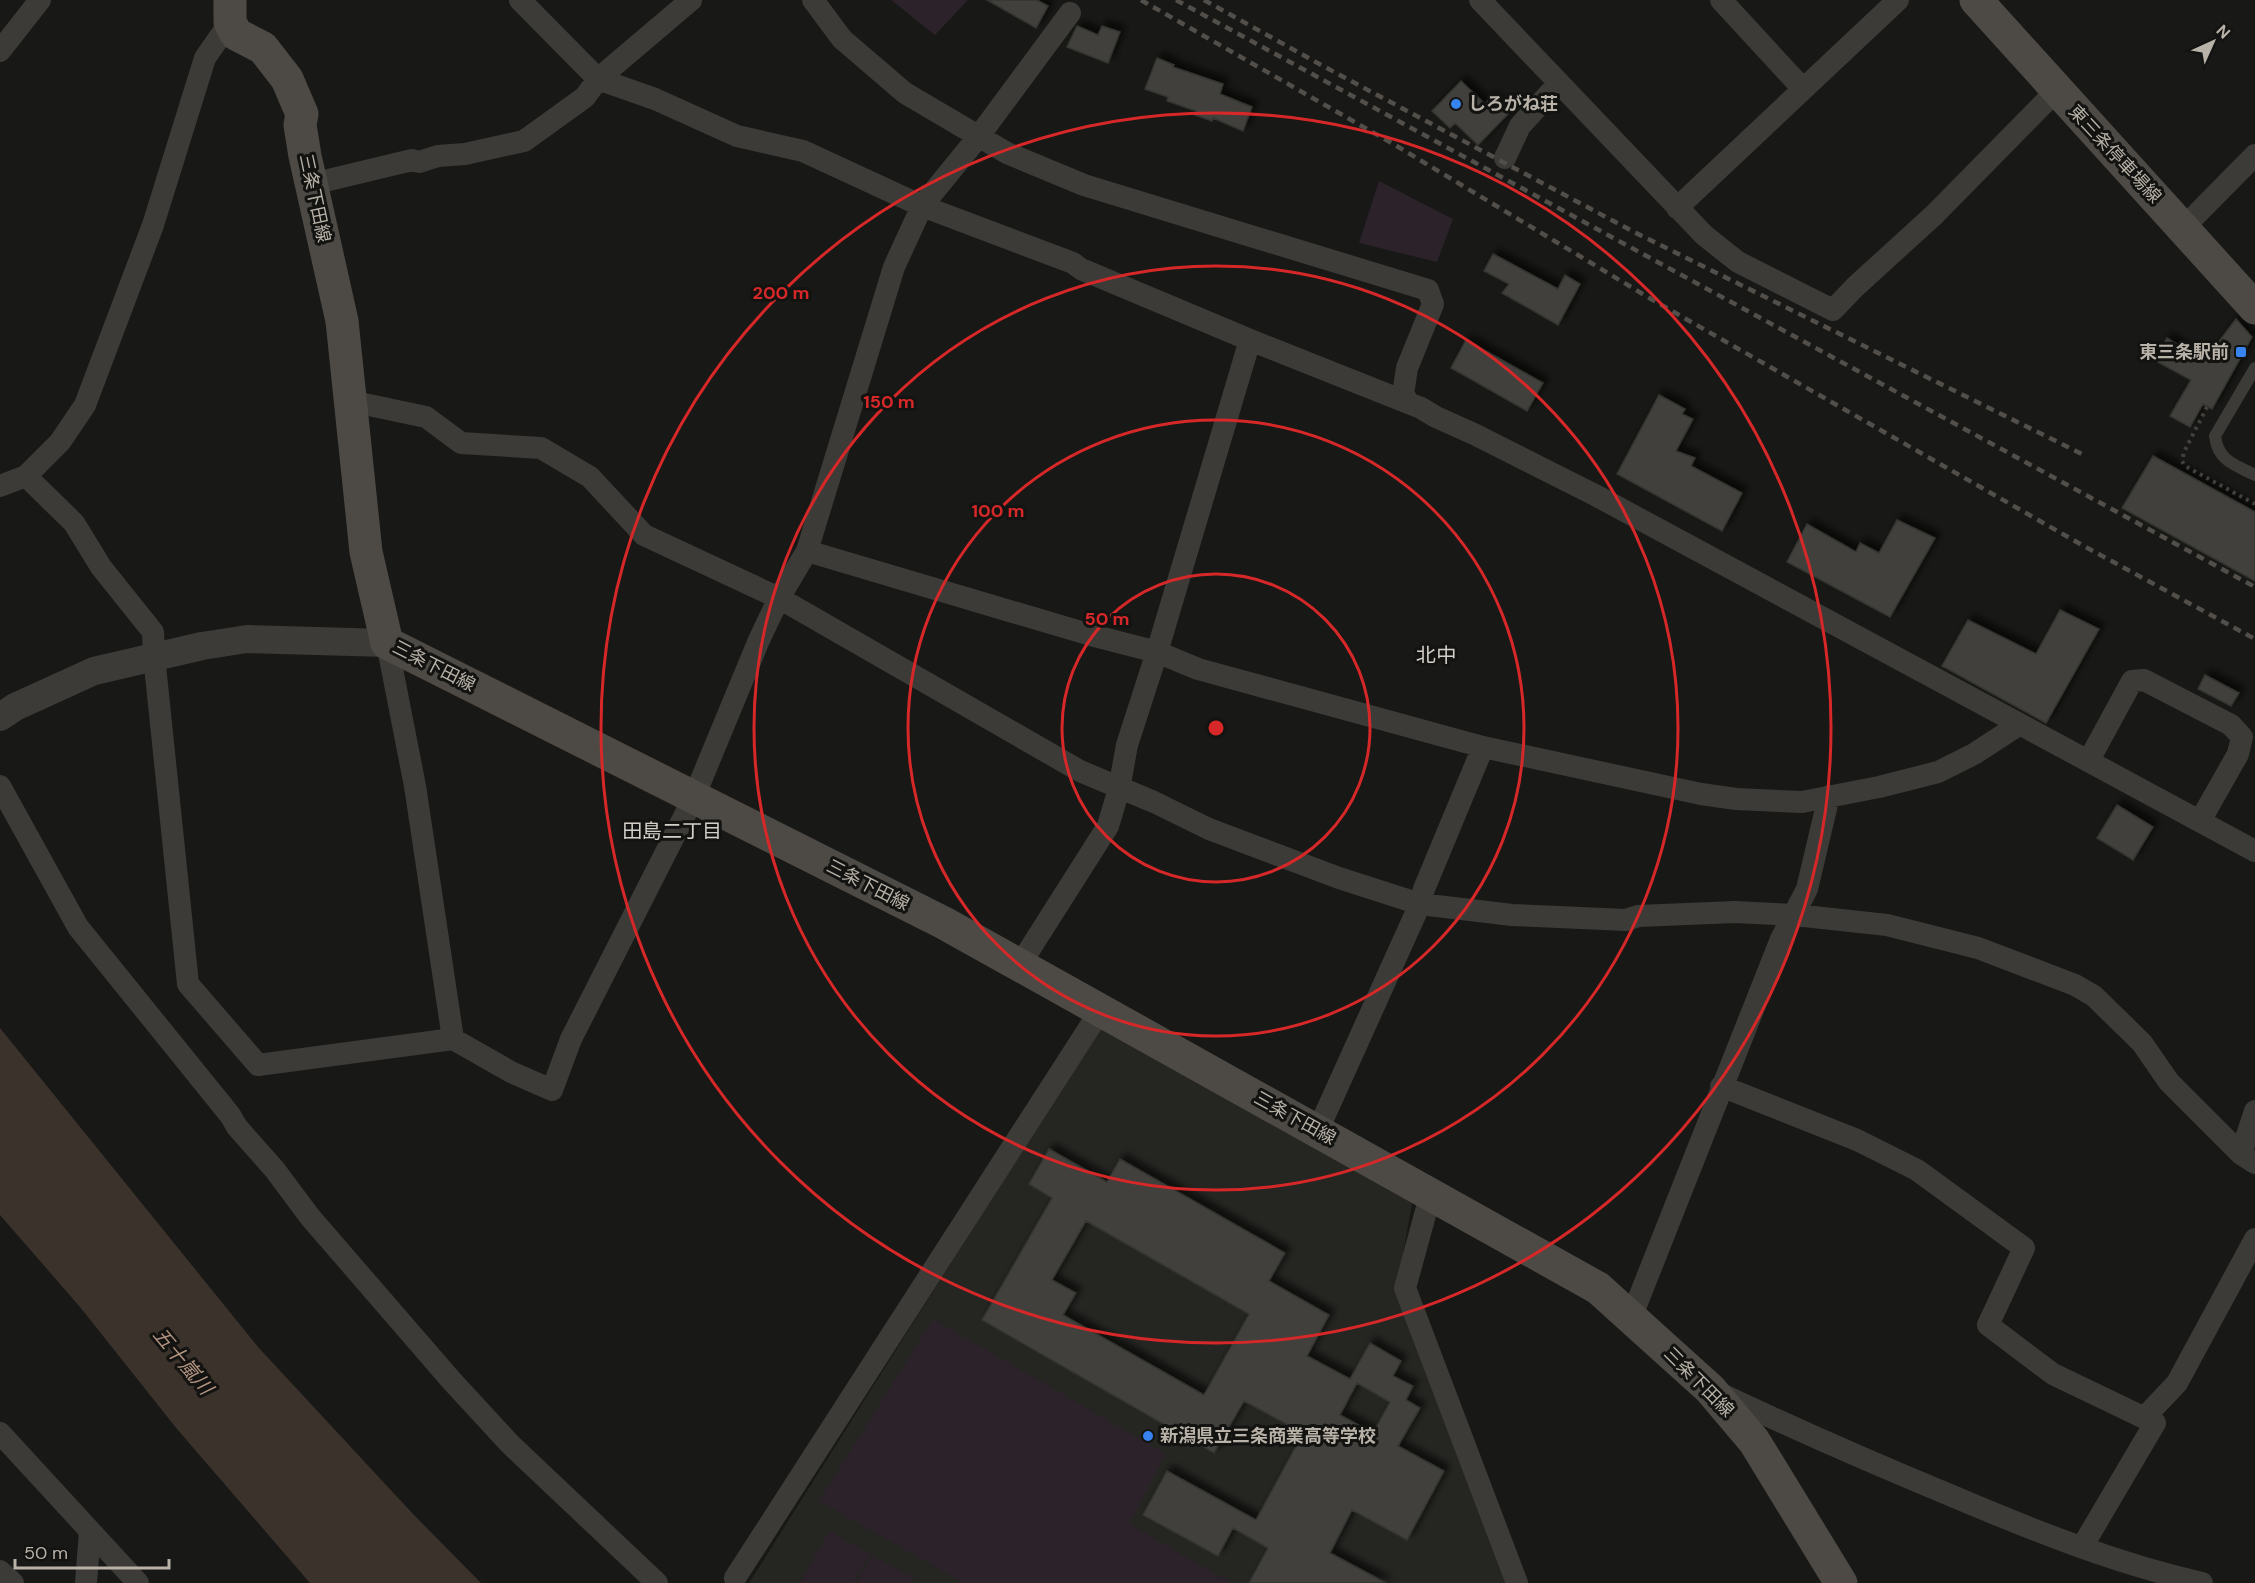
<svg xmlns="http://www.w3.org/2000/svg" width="2255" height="1583" font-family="'DM Sans','Noto Sans JP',sans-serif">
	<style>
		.built { fill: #252522 }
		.green { fill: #2b222a }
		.water { fill: #3c322c }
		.building { fill: #42413d; stroke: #343430; stroke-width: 1.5; fill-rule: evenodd; filter: url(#shadow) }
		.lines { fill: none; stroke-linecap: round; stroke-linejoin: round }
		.path { stroke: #44413d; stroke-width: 4; stroke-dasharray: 3 4.5; stroke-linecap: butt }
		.service { stroke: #3d3b37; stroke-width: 12 }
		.minor { stroke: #3d3b37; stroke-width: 22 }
		.tertiary { stroke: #3d3b37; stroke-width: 28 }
		.secondary { stroke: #4d4a45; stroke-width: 33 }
		.rail { stroke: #524f4a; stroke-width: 4.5; stroke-dasharray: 8 6; stroke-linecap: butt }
		.ring { fill: none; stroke: #d62828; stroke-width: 3 }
		.poi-dot { fill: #3784ef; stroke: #131311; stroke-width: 2 }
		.labels { text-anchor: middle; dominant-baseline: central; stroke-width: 6; stroke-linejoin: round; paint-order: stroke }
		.poi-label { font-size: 18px; font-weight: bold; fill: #b8b2a8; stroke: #131311; text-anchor: start }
		.street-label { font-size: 18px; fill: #b8b2a8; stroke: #131311 }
		.neighbourhood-label { font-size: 20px; fill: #d4d0c9; stroke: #131311 }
		.water-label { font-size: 20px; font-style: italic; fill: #b29380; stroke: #131311 }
		.centre { fill: #d62828; stroke: #131311; stroke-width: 3 }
		.ring-label { font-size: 18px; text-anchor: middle; font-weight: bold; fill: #d62828; stroke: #131311; stroke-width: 6; stroke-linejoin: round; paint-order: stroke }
	</style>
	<defs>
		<filter id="shadow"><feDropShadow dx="5.5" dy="-5.5" stdDeviation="3" flood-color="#0009"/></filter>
	</defs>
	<rect width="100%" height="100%" fill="#181816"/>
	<!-- built -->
	<path class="built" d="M1101 1025 1412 1203 1397 1289 1510 1583H749Z"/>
	<!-- green -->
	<path class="green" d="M891 0H968L935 35Z
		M1379 181 1453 219 1437 262 1359 243Z
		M933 1319 1166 1454 1129 1524 1231 1583H964L819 1501Z
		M829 1531 870 1554 853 1583H800Z
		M872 1555 913 1578 910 1583H856Z"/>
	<!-- water -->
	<path class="water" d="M0 1028 258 1347 413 1514 481 1583H310L177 1429 80 1307 0 1215Z"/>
	<!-- building -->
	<path class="building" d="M987 0H1037L1048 6 1036 28Z
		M1077 26 1098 35 1102 26 1120 32 1108 63 1067 47Z
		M1157 58 1174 65 1173 67 1223 84 1220 94 1252 107 1243 131 1213 118 1212 121 1195 115 1196 111 1167 101 1168 97 1145 89Z
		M1461 81 1485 104 1491 97 1508 114 1478 145 1455 123 1450 128 1432 111Z
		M1493 254 1558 289 1565 275 1580 284 1558 325 1502 293 1509 284 1484 271Z
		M2236 319 2252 337 2212 409 2203 404 2190 427 2170 416 2191 380 2154 360 2167 338 2204 361Z
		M1466 340 1543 383 1527 411 1451 368Z
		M1659 395 1685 409 1682 414 1693 419 1676 451 1695 458 1691 466 1742 493 1722 531 1617 474Z
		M2153 456 2255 512V581L2122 508Z
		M1897 520 1935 538 1890 617 1787 562 1807 524 1856 552 1860 543 1879 553Z
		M2060 610 2099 629 2046 723 1942 666 1968 620 2036 654Z
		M2205 675 2239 693 2231 706 2198 689Z
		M2117 805 2153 827 2133 860 2097 838Z
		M1049 1149 1107 1182 1120 1159 1285 1253 1269 1281 1329 1315 1307 1356 1350 1379 1370 1343 1401 1361 1393 1376 1413 1386 1406 1400 1420 1408 1398 1446 1444 1471 1407 1540 1352 1510 1330 1553 1386 1583H1249L1268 1548 1233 1528 1218 1556 1143 1515 1167 1471 1256 1520 1303 1433 1244 1401 1214 1453 982 1320 1052 1198 1029 1184ZM1086 1221 1249 1314 1204 1395 1063 1315 1076 1293 1052 1280ZM1357 1383 1390 1402 1373 1433 1340 1415Z"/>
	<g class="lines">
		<!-- path -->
		<path class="path" d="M2207 407 2184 452 2182 461 2185 466 2255 504"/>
		<!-- service -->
		<path class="service" d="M2255 368 2215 436C2218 461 2235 465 2255 475"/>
		<!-- minor -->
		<path class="minor" d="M520 0 598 79 655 99 737 136 803 151 922 206 1073 263 1081 269 1250 340 1421 408 1436 417 1474 434 1595 495 2255 851
			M813 0 842 39 905 93 1007 153 1084 185 1428 290 1433 304 1407 368 1403 394 1409 403
			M1480 0 1704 235 1738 262 1833 310 1855 287 1934 215 2057 90
			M1721 0 1803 89
			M0 51 40 0
			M1505 158 1520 126 1559 83
			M312 184 412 160 419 162 438 156 465 154 524 141 585 97 598 79 691 0
			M1677 208 1898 0
			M2183 228 2255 155
			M350 401 426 417 461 443 541 448 590 477 644 535 779 598 1080 771 1154 802 1209 829 1339 878 1420 904 1512 915 1626 920 1638 916 1735 912 1795 915 1887 925 1978 948 2075 985 2094 996 2142 1043 2169 1082 2241 1154 2255 1163
			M26 476 74 523 101 567 153 632 154 656 188 984 258 1065 453 1039
			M0 486 26 476 60 442 85 405 153 225 205 58 230 22
			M807 551 1091 635 1157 652 1198 669 1483 747 1701 794 1736 799 1802 802 1879 787 1938 772 1974 754 2020 724
			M387 643 415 786 453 1039 511 1072 552 1090 571 1039 694 797 759 640 779 598 807 551 894 267 922 206 979 136 1070 13
			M2089 760 2132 681 2144 680 2231 725 2242 737 2238 754 2200 821
			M0 786 78 927 230 1115 237 1127 275 1170 310 1217 451 1380 510 1444 657 1583
			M1019 966 1108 826 1119 789 1127 745 1157 652 1250 340
			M1721 1086 1857 1140 1917 1170 2024 1248 1988 1325 2053 1374 2155 1423 2082 1547
			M1318 1130 1420 904 1424 889 1483 747
			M2241 1154 2255 1111
			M1431 1193 1405 1288 1517 1583
			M1631 1318 1781 939 1807 889 1829 796
			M1719 1393C1797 1430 1877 1465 1957 1498 2037 1532 2118 1564 2202 1583
			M2145 1417 2177 1383 2255 1239
			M0 1433 138 1583
			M0 1571 13 1583
			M735 1578 1100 1011
			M86 1583 90 1531"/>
		<!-- tertiary -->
		<path class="tertiary" d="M0 717 15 707 94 671 202 646 247 639 387 643"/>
		<!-- secondary -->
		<path class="secondary" d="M230 0V22L236 34 263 48 287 79 302 114 300 125 305 156 342 321 366 552 387 643 944 923 1598 1288 1710 1389 1754 1441 1841 1583
			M1976 0 2255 308"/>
		<!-- rail -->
		<path class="rail" d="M1141 0 1395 145 1651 299 2082 545 2255 639
			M1176 0 2255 587
			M1204 0 1323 66 1634 232 2086 456"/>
	</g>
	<!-- distance rings -->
	<g class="ring">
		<circle cx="1216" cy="728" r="154"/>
		<circle cx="1216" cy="728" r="308"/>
		<circle cx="1216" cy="728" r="462"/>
		<circle cx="1216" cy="728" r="615"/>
	</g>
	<!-- markers -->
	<g class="poi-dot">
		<circle cx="1456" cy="104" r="6"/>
		<rect x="2235" y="346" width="12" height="12" rx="3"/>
		<circle cx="1148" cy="1436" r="6"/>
	</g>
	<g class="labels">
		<!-- poi labels -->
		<g class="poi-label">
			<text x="1468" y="104">しろがね荘</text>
			<text x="2229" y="352" text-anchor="end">東三条駅前</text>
			<text x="1160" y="1436">新潟県立三条商業高等学校</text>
		</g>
		<!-- street labels -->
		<g class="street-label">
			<text transform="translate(2115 154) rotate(47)">東三条停車場線</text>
			<text transform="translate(315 198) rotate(78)">三条下田線</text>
			<text transform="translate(434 666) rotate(27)">三条下田線</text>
			<text transform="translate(868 885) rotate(27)">三条下田線</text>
			<text transform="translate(1295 1118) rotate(29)">三条下田線</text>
			<text transform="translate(1699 1382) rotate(45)">三条下田線</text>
		</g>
		<!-- neighbourhood labels -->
		<g class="neighbourhood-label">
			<text x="1436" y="655">北中</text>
			<text x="672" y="831">田島二丁目</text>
		</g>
		<!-- water labels -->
		<g class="water-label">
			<text transform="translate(183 1361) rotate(50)">五十嵐川</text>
		</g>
	</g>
	<circle cx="1216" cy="728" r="9" class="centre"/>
	<g class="ring-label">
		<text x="781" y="299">200 m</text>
		<text x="889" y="408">150 m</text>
		<text x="998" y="517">100 m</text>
		<text x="1107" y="625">50 m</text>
	</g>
	<!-- north arrow -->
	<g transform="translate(2213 42) rotate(45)" stroke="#131311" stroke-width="4.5" paint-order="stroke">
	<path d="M0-4.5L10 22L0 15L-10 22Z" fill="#b8b2a8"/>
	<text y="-9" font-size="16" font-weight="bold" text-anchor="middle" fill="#b8b2a8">N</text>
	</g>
	<!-- scale -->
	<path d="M15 1559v9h154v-9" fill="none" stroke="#b8b2a8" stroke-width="3"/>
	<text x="24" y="1559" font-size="18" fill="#b8b2a8" stroke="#131311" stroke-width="4.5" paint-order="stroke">50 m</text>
</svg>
